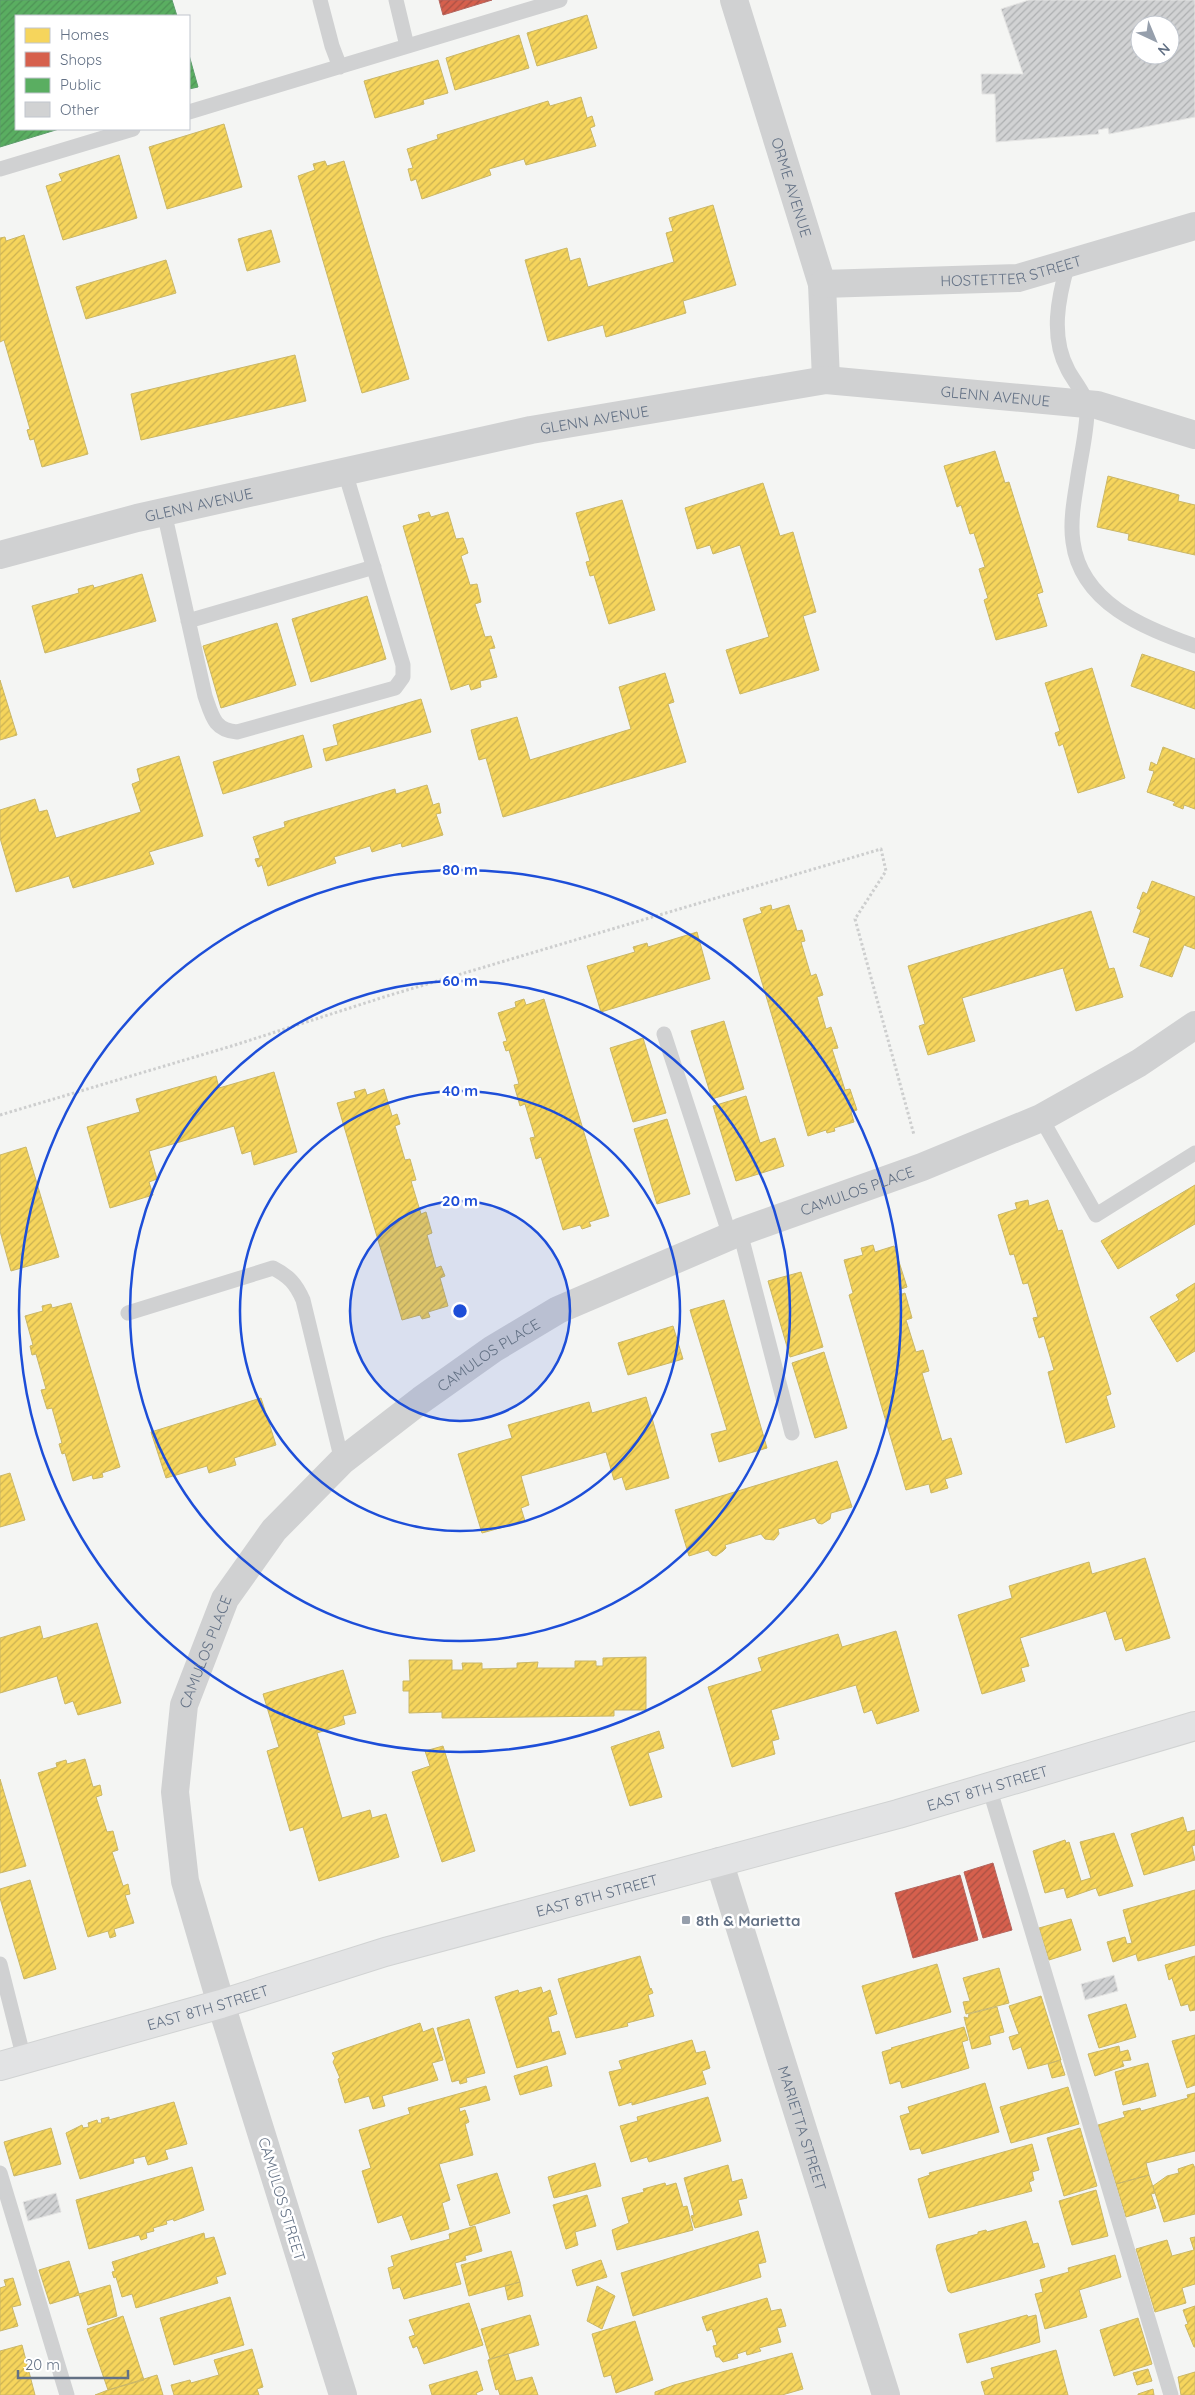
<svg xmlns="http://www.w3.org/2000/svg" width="1195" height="2395" font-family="Quicksand,sans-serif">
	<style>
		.homes { fill: url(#homes-hatch); stroke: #cab768 }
		.shops { fill: url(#shops-hatch); stroke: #b4655e }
		.public { fill: url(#public-hatch); stroke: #5d9c6c }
		.building { fill: url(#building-hatch); stroke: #e4e4e3; fill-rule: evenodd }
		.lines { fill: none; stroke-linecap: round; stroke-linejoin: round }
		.secondary-casing { stroke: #d1d3d3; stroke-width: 30 }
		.path { stroke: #cdcece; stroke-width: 3; stroke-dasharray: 2.5 2.5; stroke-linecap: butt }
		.lane { stroke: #d0d1d2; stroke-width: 15 }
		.street { stroke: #d0d1d2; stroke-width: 28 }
		.secondary { stroke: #e2e3e4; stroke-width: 28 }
		.ring { fill: none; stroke: #1d4ed8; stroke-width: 2.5 }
		.poi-dot { fill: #969fac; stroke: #fff; stroke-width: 2 }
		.labels { text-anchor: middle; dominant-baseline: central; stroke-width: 5; stroke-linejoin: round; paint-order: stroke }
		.street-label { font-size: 15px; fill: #637185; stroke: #fff }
		.poi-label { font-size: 15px; font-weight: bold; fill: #637185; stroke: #fff; text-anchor: start }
		.centre { fill: #1d4ed8; stroke: #fff; stroke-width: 2.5 }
		.ring-label { font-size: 15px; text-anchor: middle; font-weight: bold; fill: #1d4ed8; stroke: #fff; stroke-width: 5; stroke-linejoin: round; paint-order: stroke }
	</style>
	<defs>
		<pattern id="homes-hatch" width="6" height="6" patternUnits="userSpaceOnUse" patternTransform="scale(1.25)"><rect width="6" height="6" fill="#f6d55c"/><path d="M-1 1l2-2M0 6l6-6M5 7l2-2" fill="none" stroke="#cbb152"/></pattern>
		<pattern id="shops-hatch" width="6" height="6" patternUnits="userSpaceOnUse" patternTransform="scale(1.25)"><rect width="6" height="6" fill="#d6604d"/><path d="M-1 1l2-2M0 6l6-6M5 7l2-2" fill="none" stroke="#a85044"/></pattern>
		<pattern id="public-hatch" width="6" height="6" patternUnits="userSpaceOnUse" patternTransform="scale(1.25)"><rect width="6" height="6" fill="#5aae61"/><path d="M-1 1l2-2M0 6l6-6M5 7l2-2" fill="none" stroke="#4e9256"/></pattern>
		<pattern id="building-hatch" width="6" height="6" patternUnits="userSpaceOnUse" patternTransform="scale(1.25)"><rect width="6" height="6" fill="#d1d2d3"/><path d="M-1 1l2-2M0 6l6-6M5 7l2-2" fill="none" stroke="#adafb1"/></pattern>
	</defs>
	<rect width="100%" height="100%" fill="#f4f5f3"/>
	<!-- homes -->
	<path class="homes" d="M587 15 597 48 537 66 527 33Z
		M519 35 529 68 455 90 446 58Z
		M438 60 448 93 423 100 424 104 375 118 364 81Z
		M581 97 587 118 592 116 595 126 590 128 596 146 526 165 524 159 489 169 491 175 422 199 416 179 411 181 408 169 413 168 407 149 438 139 437 135 548 101 550 106Z
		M224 124 242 187 167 209 149 147Z
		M119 155 137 218 63 240 46 186 62 181 59 174Z
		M325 161 327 166 344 161 409 379 362 393 298 176 315 170 313 164Z
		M713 205 736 285 683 301 686 313 606 337 603 325 548 341 525 260 567 248 570 261 580 258 588 287 674 262 666 233 673 231 669 218Z
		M271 230 280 262 247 271 238 239Z
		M24 235 88 454 42 467 34 439 30 440 27 430 30 429 4 340 0 342V238L5 237 6 241Z
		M166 260 176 293 86 319 76 287Z
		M295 355 306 401 141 440 131 394Z
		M995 451 1005 483 1009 482 1043 592 1037 594 1047 626 996 640 984 600 988 598 979 569 985 567 974 533 970 534 961 505 957 507 944 466Z
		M1108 476 1179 495 1178 501 1195 505V555L1128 540 1129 534 1097 527Z
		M763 483 780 536 793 532 816 612 803 616 819 670 740 694 726 650 769 637 740 545 713 554 710 545 697 549 685 508Z
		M622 500 655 610 609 624 594 575 590 576 586 562 590 561 576 513Z
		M429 512 431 517 448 512 456 539 463 538 468 553 461 556 470 585 477 584 481 602 475 604 485 637 491 636 495 648 489 649 497 677 480 681 481 687 471 690 469 684 451 690 403 526 420 521 418 515Z
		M142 574 156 621 45 653 32 606 79 593 78 589 93 585 94 588Z
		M367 596 386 659 311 682 292 619Z
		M277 623 296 685 221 708 203 646Z
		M1142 654 1195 672V709L1131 686Z
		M1092 668 1125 778 1078 793 1063 744 1059 746 1055 733 1060 731 1045 683Z
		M665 673 674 702 668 704 686 762 503 817 486 758 479 760 471 730 517 717 530 760 631 729 619 687Z
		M0 680 17 735 0 740Z
		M421 699 431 732 326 761 323 749 338 745 333 725Z
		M303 735 312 767 223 794 213 762Z
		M1163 747 1195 759V809L1184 805 1183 809 1173 805 1175 802 1147 792 1154 771 1149 770 1151 762 1157 765Z
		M179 756 203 836 149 852 154 864 73 888 69 876 16 892 0 838V810L35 799 39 812 47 810 56 838 141 812 132 784 140 781 137 769Z
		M427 785 433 805 439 803 441 813 436 814 443 835 402 847 401 843 372 852 370 846 334 857 336 863 268 886 262 865 258 867 255 859 260 858 253 837 285 827 284 822 395 789 396 794Z
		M1152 881 1195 897V949L1184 945 1172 977 1140 966 1150 938 1133 932 1141 910 1137 908 1143 892 1147 894Z
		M771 905 772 910 789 905 797 931 802 930 805 941 801 942 811 976 816 974 823 995 817 997 826 1029 831 1027 838 1048 832 1049 845 1090 850 1089 857 1110 851 1112 854 1122 834 1128 835 1131 827 1133 826 1130 808 1136 743 919 762 913 760 908Z
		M1091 911 1109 969 1114 968 1123 997 1076 1011 1063 968 962 998 975 1041 928 1055 919 1026 925 1024 908 966Z
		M697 932 710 979 601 1012 587 966 635 952 633 947 647 943 648 947Z
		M524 999 526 1005 544 999 609 1216 589 1222 591 1226 582 1229 580 1225 563 1230 541 1157 536 1159 530 1138 535 1137 525 1104 520 1106 514 1085 519 1084 509 1050 506 1051 503 1042 507 1041 498 1013 516 1007 515 1002Z
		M724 1021 744 1089 712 1099 691 1031Z
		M643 1038 666 1113 633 1122 610 1048Z
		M274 1072 297 1152 254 1165 251 1151 242 1154 234 1126 149 1151 157 1179 149 1182 153 1195 110 1208 87 1127 140 1112 136 1099 216 1076 219 1088Z
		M365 1089 367 1095 384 1089 392 1116 397 1114 400 1124 395 1126 405 1160 410 1159 416 1180 411 1181 421 1214 426 1212 432 1233 427 1235 436 1268 441 1266 445 1276 440 1278 448 1306 428 1312 430 1317 422 1319 420 1315 402 1320 337 1103 356 1098 354 1092Z
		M746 1096 760 1143 775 1138 784 1166 736 1181 713 1106Z
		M667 1119 690 1194 657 1204 634 1129Z
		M26 1147 59 1257 11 1271 0 1231V1155Z
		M1195 1185V1224L1118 1269 1101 1241Z
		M1028 1200 1029 1206 1048 1200 1058 1231 1062 1230 1111 1394 1106 1396 1115 1427 1066 1443 1048 1372 1054 1370 1044 1336 1039 1338 1033 1318 1038 1317 1028 1283 1023 1284 1014 1254 1010 1255 998 1215 1017 1209 1015 1203Z
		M873 1245 875 1252 894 1246 907 1287 898 1290 899 1295 905 1293 912 1318 906 1320 916 1352 923 1350 929 1371 922 1373 942 1441 951 1438 962 1474 945 1479 948 1488 931 1493 929 1484 906 1490 849 1295 853 1293 844 1260 863 1255 861 1248Z
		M801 1272 823 1347 790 1357 768 1281Z
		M1195 1283V1351L1177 1362 1150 1317 1179 1300 1176 1295Z
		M724 1300 767 1448 719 1462 711 1434 727 1430 690 1310Z
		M71 1303 120 1467 102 1473 103 1477 93 1479 92 1475 73 1481 65 1453 62 1454 59 1444 62 1443 52 1408 47 1409 41 1390 46 1389 36 1354 32 1355 30 1346 33 1345 25 1316 43 1311 42 1306 51 1304 52 1308Z
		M673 1326 683 1359 628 1375 618 1343Z
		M824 1352 847 1428 815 1438 792 1363Z
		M646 1397 669 1478 626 1490 622 1477 614 1480 606 1452 521 1476 529 1505 521 1508 525 1521 482 1533 458 1454 512 1438 508 1425 589 1402 592 1413Z
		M261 1398 276 1445 234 1458 236 1465 209 1473 207 1466 166 1478 151 1432Z
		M837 1461 852 1507 831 1513 830 1519 822 1524 818 1523 815 1518 778 1529 779 1534 774 1540 765 1539 761 1534 725 1545 726 1548 723 1551 716 1556 712 1555 708 1550 689 1556 675 1510Z
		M10 1473 25 1520 0 1527V1476Z
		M1145 1558 1170 1638 1126 1651 1122 1638 1115 1640 1106 1611 1020 1638 1029 1666 1021 1668 1025 1681 982 1694 958 1615 1012 1598 1009 1586 1089 1562 1092 1574Z
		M97 1623 121 1703 78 1715 73 1701 65 1704 57 1676 0 1693V1638L40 1626 43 1639Z
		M896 1631 919 1711 877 1724 872 1710 864 1713 856 1685 771 1710 779 1739 772 1741 775 1754 732 1767 708 1687 762 1671 758 1658 838 1634 842 1647Z
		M646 1657V1710H614V1716L442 1718V1712L409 1713V1691H403V1681H410L409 1660H452V1670H463L462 1663H482V1669L517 1668V1663L538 1662 537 1668H575V1661H596V1666H603V1658Z
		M343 1670 356 1713 343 1716 345 1724 317 1733 342 1818 370 1810 372 1818 386 1814 399 1857 319 1881 303 1827 290 1831 267 1751 279 1747 263 1694Z
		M659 1731 664 1748 648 1753 662 1797 630 1806 611 1747Z
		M443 1746 475 1851 442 1862 412 1772 430 1766 425 1751Z
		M85 1759 93 1787 100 1785 102 1795 96 1797 107 1832 113 1831 118 1850 112 1852 123 1886 128 1884 130 1894 125 1895 134 1923 114 1929 116 1936 110 1938 108 1931 88 1937 38 1773 57 1767 56 1763 66 1760 67 1764Z
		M0 1779 26 1866 0 1873Z
		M1183 1817 1187 1832 1195 1830V1845L1192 1846 1195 1860 1144 1875 1131 1834Z
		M1114 1833 1133 1886 1099 1896 1096 1888 1067 1898 1064 1888 1045 1893 1033 1851 1065 1840 1066 1843 1069 1842 1081 1881 1091 1878 1080 1842Z
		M30 1880 56 1969 24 1979 0 1898V1889Z
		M1195 1890V1945L1138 1961 1136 1954 1113 1962 1107 1942 1125 1937 1127 1944 1132 1943 1123 1910Z
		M1071 1919 1081 1950 1049 1960 1039 1928Z
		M640 1956 650 1989 651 1988 653 1993 648 1995 654 2016 627 2023 628 2026 576 2038 558 1979Z
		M1195 1956V2010L1190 2011 1188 2004 1181 2006 1172 1978 1169 1980 1165 1965Z
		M937 1964 951 2012 876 2034 862 1986Z
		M999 1968 1009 2003 966 2014 963 2002 970 2001 963 1978Z
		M541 1987 543 1993 550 1990 557 2014 548 2017 552 2033 559 2031 566 2054 517 2068 495 1997 518 1990 519 1993Z
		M1041 1996 1061 2060 1028 2069 1021 2047 1013 2050 1009 2037 1019 2034 1009 2006Z
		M1126 2004 1136 2037 1099 2048 1088 2015Z
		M997 2007 1004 2032 989 2036 991 2044 972 2049 964 2017 968 2018 969 2014Z
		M469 2019 485 2073 466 2078 467 2082 460 2084 459 2080 452 2082 437 2028Z
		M420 2023 423 2032 433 2028 443 2060 432 2063 438 2080 382 2096 385 2106 373 2109 369 2096 345 2103 338 2079 340 2078 333 2062 335 2058 332 2053Z
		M964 2027 968 2040 962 2042 969 2068 902 2088 900 2081 890 2084 882 2052 892 2049 891 2048Z
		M1195 2035V2085L1187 2088 1172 2041Z
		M692 2040 696 2053 705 2051 710 2068 702 2071 706 2084 632 2105V2102L619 2106 609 2072 622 2069 619 2061Z
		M1119 2046 1120 2052 1128 2050 1131 2060 1122 2061 1124 2066 1095 2076 1088 2054Z
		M1060 2060 1065 2075 1052 2078 1048 2064Z
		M1148 2063 1156 2096 1123 2105 1115 2072Z
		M547 2066 552 2086 520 2095 514 2076Z
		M985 2083 999 2132 922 2154 920 2148 910 2150 900 2116 910 2113 908 2107Z
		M486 2086 490 2100 459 2108 460 2112 465 2110 469 2122 465 2124 473 2155 439 2164 450 2200 442 2203 449 2229 411 2240 402 2215 378 2223 362 2171 371 2168 359 2130 410 2114 408 2108Z
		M1068 2087 1079 2124 1011 2143 1000 2107Z
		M1195 2093V2151L1146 2163 1149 2175 1116 2184 1098 2125 1125 2117 1123 2112 1140 2108 1141 2111 1188 2098 1187 2095Z
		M708 2097 721 2141 649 2162 647 2157 631 2162 620 2126 638 2121 637 2117Z
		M174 2102 187 2144 165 2150 168 2159 148 2165 145 2156 133 2159 134 2163 80 2179 66 2133 82 2125 83 2128 89 2127 88 2123 97 2120 98 2123H102L101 2119 109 2117V2120Z
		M51 2128 61 2164 14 2176 4 2142Z
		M1080 2128 1097 2186 1064 2196 1047 2138Z
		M1032 2144 1039 2170 1032 2172 1034 2180 1029 2182 1032 2191 929 2218 918 2179 930 2175 929 2173Z
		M595 2163 601 2186 554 2198 548 2177Z
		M1193 2164 1195 2168V2214L1164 2222 1153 2186 1167 2176 1179 2173 1178 2169Z
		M728 2165 732 2182 742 2179 747 2198 738 2200 742 2215 695 2228 691 2216 694 2215 684 2178Z
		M192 2167 204 2210 174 2221 173 2219 166 2221 167 2224 153 2228 154 2231 146 2233 147 2238 141 2240 139 2235 89 2249 76 2200Z
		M497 2173 510 2213 470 2226 457 2185Z
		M1149 2175 1155 2193 1151 2194 1156 2208 1126 2217 1116 2184Z
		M665 2183 666 2186 676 2183 683 2207 687 2206 693 2230 617 2250 612 2230 629 2223 622 2198 644 2192 643 2189Z
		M1096 2190 1108 2236 1072 2245 1059 2201Z
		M587 2195 596 2226 575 2232 578 2245 566 2249 553 2205Z
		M1026 2221 1033 2244 1038 2243 1045 2267 951 2293 948 2291 936 2249 937 2245 978 2234V2232L986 2230 987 2232Z
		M475 2226 482 2251 465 2256 466 2260 455 2263 461 2284 404 2299 400 2287 393 2289 388 2268 394 2266 391 2256 450 2239 449 2234Z
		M758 2231 766 2262 758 2264 761 2277 633 2316 621 2273Z
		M204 2233 205 2239 214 2237 226 2274 216 2277 218 2283 136 2308 132 2294 122 2297 116 2277 114 2278 112 2272 115 2271 112 2262Z
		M1195 2237V2284L1182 2288 1186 2303 1155 2312 1136 2249 1167 2240 1172 2256 1194 2250 1190 2238Z
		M511 2251 520 2282 469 2296 461 2265Z
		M1115 2255 1121 2277 1079 2290 1087 2317 1045 2329 1035 2294 1043 2292 1040 2280 1069 2272 1068 2268Z
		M601 2260 607 2277 577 2286 572 2270Z
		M69 2261 79 2294 110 2285 117 2316 88 2325 79 2295 50 2304 39 2270Z
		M13 2278 21 2305 12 2307 18 2326 0 2331V2288L6 2286 4 2280Z
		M520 2282 523 2296 508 2300 505 2286Z
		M597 2286 615 2296 602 2329 587 2321Z
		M230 2297 244 2345 174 2365 160 2318Z
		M767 2298 771 2311 781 2309 786 2326 777 2328 781 2342 759 2348 761 2351 747 2355 746 2351 737 2354 738 2358 723 2362 719 2357H716L713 2346 717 2345 712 2329 707 2331 702 2317Z
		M469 2303 483 2345 424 2364 417 2346 413 2348 409 2337 415 2335 409 2320Z
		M1195 2306V2347H1194L1185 2325 1188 2324 1183 2310Z
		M530 2315 539 2345 490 2359 481 2329Z
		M1027 2315 1028 2317 1036 2315 1040 2342 967 2363 959 2334Z
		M123 2316 144 2380 108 2390 87 2329Z
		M1138 2318 1152 2364 1114 2376 1100 2330Z
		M635 2321 653 2380 616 2393 611 2375 604 2377 592 2334Z
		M22 2345 35 2395H0V2351Z
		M252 2349 263 2387 257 2389 259 2395H174L171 2385 190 2380 191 2383 219 2375 214 2360Z
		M1056 2350 1068 2395H985L981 2382 994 2378 991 2368Z
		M792 2353 803 2389 782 2395H655V2392L674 2385Z
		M508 2354 516 2381 532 2377 538 2395H500L498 2389 496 2390 488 2360Z
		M1148 2369 1152 2381 1137 2385 1133 2373Z
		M477 2371 483 2390 476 2393 477 2395H432L429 2385Z
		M1195 2372V2395H1181L1178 2377Z
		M157 2375 163 2395H95L108 2390Z
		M1153 2389 1154 2395H1138V2394Z"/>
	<!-- shops -->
	<path class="shops" d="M439 0H492L443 15Z
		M993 1863 1012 1930 983 1938 964 1872Z
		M960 1875 978 1940 913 1958 895 1893Z"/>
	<!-- public -->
	<path class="public" d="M0 0H172L177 16H16V129H59L0 147Z
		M189 55 198 87 189 89Z"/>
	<!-- building -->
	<path class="building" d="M1029 0H1195V117L1109 134 1108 128 1098 130 1099 134 996 142 995 94H982L981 74H1023L1001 9ZM1140 25H1170V55H1140Z
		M1114 1975 1118 1991 1085 2000 1081 1984Z
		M56 2193 61 2212 28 2221 23 2202Z"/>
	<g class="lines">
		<defs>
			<g id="secondary">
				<path id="s6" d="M0 2066 221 2004 385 1952 898 1814 1195 1726"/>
			</g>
		</defs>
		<!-- secondary casing -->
		<use href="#secondary" class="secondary-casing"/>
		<!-- path -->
		<path class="path" d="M0 1115 235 1045 387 996 881 849 886 871 855 919 914 1135"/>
		<!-- lane -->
		<path class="lane" d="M320 0 332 46 340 67
			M396 0 407 46
			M189 112 560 0
			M0 169 133 129
			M1068 264C1058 298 1050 337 1068 370 1073 380 1087 396 1087 407 1088 428 1080 459 1077 482 1074 500 1070 523 1073 542 1081 603 1144 628 1195 646
			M164 512 205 696C212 716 214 730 237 732L395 688 403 677V665L345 472
			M188 621 374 567
			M664 1034 730 1236
			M1041 1118 1096 1215 1195 1153
			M740 1232 792 1433
			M128 1313 273 1268C289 1276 296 1284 303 1300L342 1461
			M989 1787 1171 2395
			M0 1964 24 2059
			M0 2173 67 2395"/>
		<!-- street -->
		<g class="street">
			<path id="s1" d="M734 0 822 284 826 380"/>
			<path id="s2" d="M822 284 1018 278 1195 226"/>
			<path id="s3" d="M0 555 137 518 531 430 826 380 1097 405 1195 435"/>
			<path id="s4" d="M719 1861 886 2395"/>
			<path id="s5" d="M343 2395 221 2004 185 1881 175 1792 184 1705 225 1599 274 1530 342 1461 421 1400 493 1349 558 1310 740 1232 922 1167 1041 1118 1139 1063 1195 1025"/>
		</g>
		<!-- secondary -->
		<use href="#secondary" class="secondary"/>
	</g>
	<!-- distance rings -->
	<circle cx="460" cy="1311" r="110" fill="#1d4ed8" fill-opacity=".12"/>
	<g class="ring">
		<circle cx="460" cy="1311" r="110"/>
		<circle cx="460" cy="1311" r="220"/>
		<circle cx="460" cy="1311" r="330"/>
		<circle cx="460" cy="1311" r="441"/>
	</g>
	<!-- markers -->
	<rect class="poi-dot" x="681" y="1915" width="10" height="10" rx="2.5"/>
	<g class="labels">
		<!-- street labels -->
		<g class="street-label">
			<text stroke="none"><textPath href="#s1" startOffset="196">ORME AVENUE</textPath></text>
			<text stroke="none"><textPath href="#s2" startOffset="190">HOSTETTER STREET</textPath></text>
			<text stroke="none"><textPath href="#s3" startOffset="1015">GLENN AVENUE</textPath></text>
			<text stroke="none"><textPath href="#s3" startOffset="610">GLENN AVENUE</textPath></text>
			<text stroke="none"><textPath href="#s3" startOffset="205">GLENN AVENUE</textPath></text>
			<text stroke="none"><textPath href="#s5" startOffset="1596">CAMULOS PLACE</textPath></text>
			<text stroke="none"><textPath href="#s5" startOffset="1191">CAMULOS PLACE</textPath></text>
			<text stroke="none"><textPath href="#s5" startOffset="772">CAMULOS PLACE</textPath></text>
			<text stroke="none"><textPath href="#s6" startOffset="1026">EAST 8TH STREET</textPath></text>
			<text stroke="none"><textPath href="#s6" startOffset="621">EAST 8TH STREET</textPath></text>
			<text stroke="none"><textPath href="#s6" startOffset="216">EAST 8TH STREET</textPath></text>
			<text stroke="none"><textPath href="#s4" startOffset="280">MARIETTA STREET</textPath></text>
			<text transform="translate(282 2199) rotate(73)">CAMULOS STREET</text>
		</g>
		<!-- poi labels -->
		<g class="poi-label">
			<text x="696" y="1920">8th &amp; Marietta</text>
		</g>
	</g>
	<circle cx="460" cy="1311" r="8" class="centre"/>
	<g class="ring-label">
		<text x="460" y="875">80 m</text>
		<text x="460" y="986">60 m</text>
		<text x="460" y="1096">40 m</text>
		<text x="460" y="1206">20 m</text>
	</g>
	<!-- legend -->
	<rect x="15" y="15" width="175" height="115" fill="#ffffff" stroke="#c1c6ce"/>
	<rect x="25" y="28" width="25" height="15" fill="#f6d55c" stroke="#c1c6ce"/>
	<text x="60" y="40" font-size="15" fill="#637185">Homes</text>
	<rect x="25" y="52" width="25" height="15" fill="#d6604d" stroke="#c1c6ce"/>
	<text x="60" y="65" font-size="15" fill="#637185">Shops</text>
	<rect x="25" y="78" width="25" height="15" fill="#5aae61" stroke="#c1c6ce"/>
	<text x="60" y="90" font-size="15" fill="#637185">Public</text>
	<rect x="25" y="102" width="25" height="15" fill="#d1d2d3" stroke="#c1c6ce"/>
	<text x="60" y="115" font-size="15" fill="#637185">Other</text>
	<!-- north arrow -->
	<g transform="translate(1155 40) rotate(136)"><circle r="24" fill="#ffffff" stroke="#c1c6ce"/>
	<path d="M0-4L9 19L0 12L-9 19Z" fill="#969fac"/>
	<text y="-8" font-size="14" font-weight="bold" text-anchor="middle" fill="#637185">N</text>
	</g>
	<!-- scale -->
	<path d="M18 2370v8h110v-8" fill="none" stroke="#637185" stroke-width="2.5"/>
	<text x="25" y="2370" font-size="15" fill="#637185" stroke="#ffffff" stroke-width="4" paint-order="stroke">20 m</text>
</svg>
